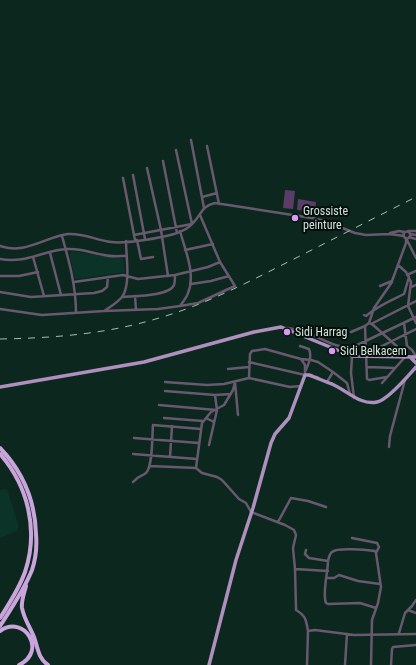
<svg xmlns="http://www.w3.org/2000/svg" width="416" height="665" font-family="'Roboto Condensed',sans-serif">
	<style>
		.built { fill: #0c3327 }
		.green { fill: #5a3c67 }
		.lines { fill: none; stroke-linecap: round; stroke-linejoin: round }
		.minor { stroke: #68596f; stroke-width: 2.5 }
		.major { stroke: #ae8fbd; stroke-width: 3.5 }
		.highway { stroke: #caa5db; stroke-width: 4 }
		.rail { stroke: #aabcb4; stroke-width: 1; stroke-dasharray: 7 7; stroke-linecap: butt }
		.poi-dot { fill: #da9af6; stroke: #040e0a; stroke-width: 1.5 }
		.labels { text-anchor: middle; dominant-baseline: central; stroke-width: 4; stroke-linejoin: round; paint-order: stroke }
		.poi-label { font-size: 12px; fill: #d4e4dc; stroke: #040e0a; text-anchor: start }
	</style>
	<rect width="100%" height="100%" fill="#0c281e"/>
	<!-- built -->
	<path class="built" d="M71 251 123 259 125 272 75 279 70 256Z
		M7 489 18 524V530L0 538V490Z"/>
	<!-- green -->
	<path class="green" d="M285 190 295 191 293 209 283 208Z
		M298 199 316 202 315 212 297 210Z"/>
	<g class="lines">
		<!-- minor -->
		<path class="minor" d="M191 140 204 208
			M207 146 219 204
			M163 161 177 233
			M147 168 161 230 168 276
			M133 175 145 239
			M123 178 135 240
			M202 197 217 193
			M408 231H416
			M403.5 235a3.5 3.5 0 1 1 7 0a3.5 3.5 0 1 1-7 0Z
			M390 233 399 231 404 232
			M410 234 416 235
			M134 235 192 224 176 150
			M62 236C69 261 76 286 76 313
			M409 237 416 239
			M137 240 141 259 153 257
			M407 240 416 258
			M0 246C24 255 45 237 68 234 83 233 96 240 111 242 126 244 160 238 174 234 181 232 189 228 193 223 202 214 201 206 215 203L312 218 325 221 355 233 366 235 390 234 404 236
			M185 250 213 244
			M50 253 61 295
			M33 257 44 296
			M0 259C26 264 44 250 67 249 81 248 91 253 104 255 111 257 119 256 126 256
			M398 265 406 272 411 282 408 306 416 323
			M407 275 416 271
			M0 276H19L38 272
			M74 282 123 275 138 279 175 275 208 267 220 262
			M191 284 211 281 229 276
			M380 286 392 281 406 243V238
			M411 287 416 285
			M0 292 31 297 94 293 102 291 107 287 108 277
			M135 296 136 310
			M123 297C133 296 170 296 174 285 175 282 175 278 175 275
			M180 306 198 303 235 286 220 262 200 215
			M0 309 42 315 104 311 158 309 180 306C183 302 187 297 188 293 196 274 185 250 180 231
			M104 311C110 307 117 303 122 297 131 285 126 256 126 241
			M364 315 366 316C377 306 392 300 404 294L409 277
			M369 323 374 308 392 282
			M404 323 407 346
			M372 324 401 350
			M365 326 367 379 369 380 387 377
			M287 328C292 329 297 329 302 331 320 336 334 349 353 347L416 317
			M351 332 365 326 369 323 371 324 416 301
			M300 346 309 349C312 357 309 362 306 370
			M366 354 416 329
			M352 356 351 373 354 398
			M397 356 401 350 407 346 412 350 416 356
			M249 362 305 375V365L301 359
			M367 367 395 368
			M228 369 249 367
			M333 372 347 383 350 394
			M249 378 250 354 252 351 265 349 301 359 311 360 318 362 333 372 327 382
			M165 382 207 385 224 384 249 378 290 387 301 386
			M382 383 405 357
			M165 391 215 395 231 394
			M159 405 216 410
			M164 418 203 421
			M206 418 214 422
			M134 438 199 443
			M209 445 217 410 215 395
			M389 447 390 436 405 380
			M133 454 197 459
			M170 457 172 426
			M150 466 196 468 202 423 211 412 224 405 233 390 235 382 238 415
			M196 468 202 473 217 477 222 480 239 499 246 503 251 512 285 525 294 530 296 535 293 548 295 569 328 571
			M133 482C139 475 141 477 146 473 153 466 152 436 153 425L201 429
			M278 522 291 498 308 501 326 507
			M352 538 377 543 379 547 376 553
			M306 550 305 554 309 558 328 561C329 558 329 554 332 552 337 547 367 550 375 551L376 553 381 587 378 603 372 620 371 665
			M328 561C328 572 322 594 326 603L328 604 360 603 376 608
			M295 569 296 608V610C306 616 306 620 308 631
			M327 578H334L339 575 358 581 380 584
			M408 610 416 613
			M399 633 405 613 412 606 416 600
			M307 665 308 631 315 630 354 635 416 634
			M345 665 347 634
			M391 665 392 649 393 647 416 645"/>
		<!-- major -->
		<path class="major" d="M410 357 416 363
			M0 387 144 362 254 332 281 327 352 356 416 357
			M209 665 236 560 253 508 271 443 275 434 289 418 305 375H309C317 378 324 381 332 384 346 390 361 406 377 402 388 400 408 376 416 367"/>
		<!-- highway -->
		<path class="highway" d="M0 448C23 472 35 500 36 534 37 546 36 558 32 570 24 590 11 609 0 626
			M0 454C28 486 39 530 25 572 19 589 9 604 0 618
			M26 586C24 594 21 601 22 608 24 619 30 627 34 637 38 648 38 658 48 665
			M0 631C24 614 48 651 19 665"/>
		<!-- rail -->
		<path class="rail" d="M0 339C54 338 107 334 159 318 200 306 239 287 278 267 324 244 370 220 416 197"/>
	</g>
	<!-- markers -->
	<g class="poi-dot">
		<circle cx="295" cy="218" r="4"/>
		<circle cx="287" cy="332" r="4"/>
		<circle cx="332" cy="351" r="4"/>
	</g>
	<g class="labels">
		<!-- poi labels -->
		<g class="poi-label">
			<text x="303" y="211">Grossiste<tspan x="303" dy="14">peinture</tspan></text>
			<text x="295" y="332">Sidi Harrag</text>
			<text x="340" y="351">Sidi Belkacem</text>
		</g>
	</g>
</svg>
